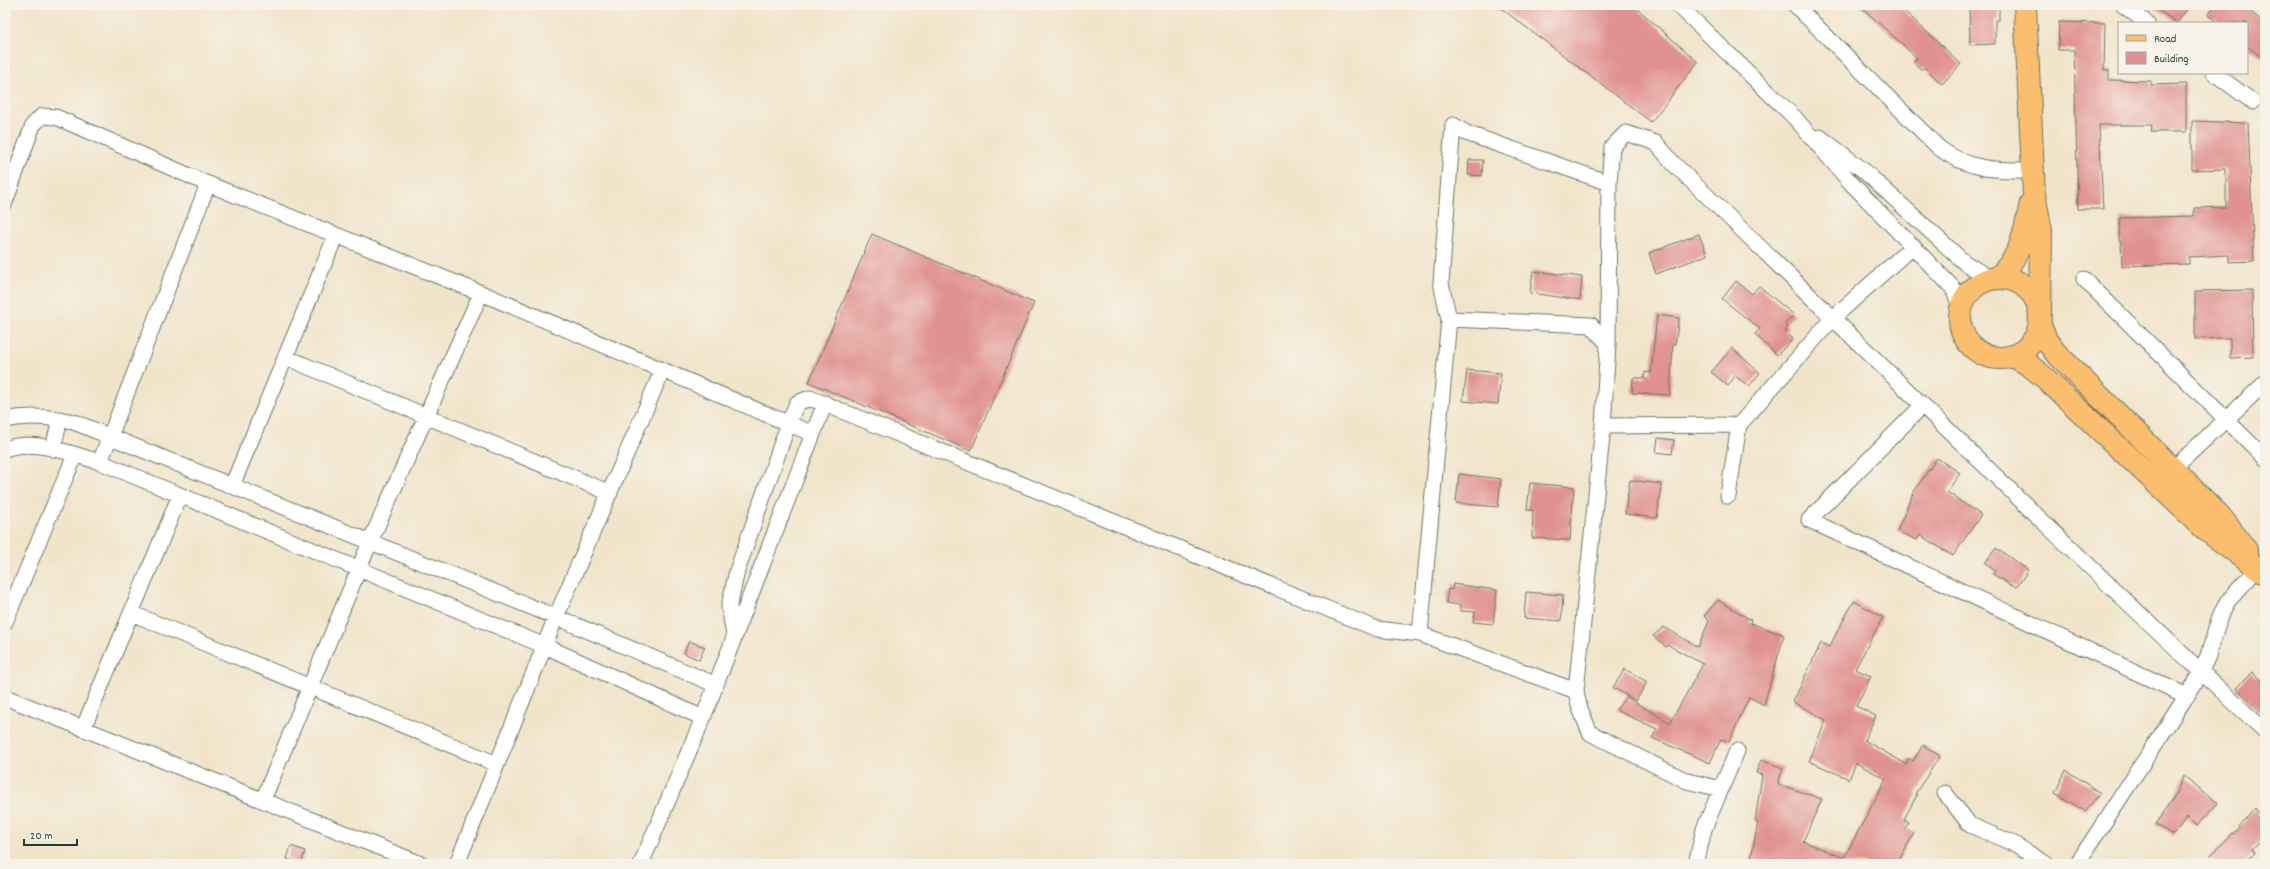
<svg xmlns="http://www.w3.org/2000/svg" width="2270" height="869" font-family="Dekko,sans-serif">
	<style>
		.building { fill: #e09290 }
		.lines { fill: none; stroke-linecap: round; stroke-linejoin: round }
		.street-casing { stroke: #687768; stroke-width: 17 }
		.primary-casing { stroke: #687768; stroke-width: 24 }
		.street { stroke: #fff; stroke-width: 15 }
		.primary { stroke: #fbbd6e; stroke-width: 22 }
	</style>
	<rect width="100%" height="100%" fill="#f7f3e8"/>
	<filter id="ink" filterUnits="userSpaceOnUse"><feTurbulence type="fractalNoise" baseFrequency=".025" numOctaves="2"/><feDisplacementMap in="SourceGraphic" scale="8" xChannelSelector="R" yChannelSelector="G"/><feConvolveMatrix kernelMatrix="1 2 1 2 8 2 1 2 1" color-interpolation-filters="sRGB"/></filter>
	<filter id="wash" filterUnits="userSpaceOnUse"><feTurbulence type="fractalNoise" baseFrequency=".012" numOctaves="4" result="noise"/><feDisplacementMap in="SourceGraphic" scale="16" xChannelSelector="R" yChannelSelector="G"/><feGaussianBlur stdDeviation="0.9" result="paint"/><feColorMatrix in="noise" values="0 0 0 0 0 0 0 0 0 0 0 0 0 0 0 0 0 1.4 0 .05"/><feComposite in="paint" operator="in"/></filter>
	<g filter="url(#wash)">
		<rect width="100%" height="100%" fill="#f1e4ca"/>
		<g id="blocks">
			<!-- building -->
			<path class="building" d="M1497 5H1633L1698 62 1651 122Z
				M1859 5H1898L1961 64 1942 84 1925 68 1921 69 1913 62 1917 58Z
				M1969 5H1999V20H1995V44L1970 45Z
				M2151 5H2190L2177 23Z
				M2215 5H2242L2265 23V59L2247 46V23H2218L2208 15Z
				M2059 22 2105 23 2104 70H2109V80L2151 81V85L2186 84V132H2151L2152 125H2099L2103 209H2078L2074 50H2058Z
				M2192 121 2248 123 2254 261 2229 262V255L2189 257V264L2122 266 2121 241H2119L2120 218 2194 216V208L2226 207V169L2192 170Z
				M1469 160H1483L1482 176 1468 175Z
				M872 234 1034 303 971 451 809 382Z
				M1699 234 1707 255 1656 274 1649 253Z
				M1533 271 1582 277 1580 300 1530 293Z
				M1736 281 1752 294 1759 286 1794 315 1785 324 1788 327 1785 331 1793 339 1777 355 1755 334 1760 329 1722 299Z
				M2252 290 2253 357 2230 358V338L2195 339V291Z
				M1657 315 1679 318 1675 345 1673 344 1670 395 1632 393 1633 378H1644L1645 372 1651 373Z
				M1732 348 1760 373 1749 386 1735 376 1728 386 1711 372Z
				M1467 370 1501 373 1498 404 1463 401Z
				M1658 438 1674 440 1672 454 1656 452Z
				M1937 458 1960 473 1947 492 1981 515 1953 556 1920 535 1917 540 1897 531 1913 493Z
				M1459 474 1501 479 1498 507 1456 503Z
				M1630 480 1661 484 1657 518 1625 514Z
				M1530 483 1574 487 1570 540 1532 538 1533 510H1527Z
				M1996 548 2028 570 2017 587 2010 585 1993 574 1995 571 1985 563Z
				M1453 584 1497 590 1493 624 1473 622 1475 612 1460 611 1461 605 1446 603 1448 589 1452 590Z
				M1526 592 1563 595 1561 621 1524 618Z
				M1718 600 1751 620 1750 623 1784 635 1764 705 1749 697 1729 742 1721 739 1710 763 1652 738 1657 729 1616 710 1626 697 1670 723 1703 664 1668 645 1666 647 1653 636 1664 627 1698 647 1709 621 1704 616Z
				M1854 601 1883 617 1855 669 1871 676 1856 706 1876 716 1864 740 1906 764 1909 758 1913 761 1923 745 1940 756 1915 794 1917 795 1904 819 1909 822 1905 829 1914 833 1897 864H1750L1758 822 1755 821 1762 775 1756 773 1761 760 1783 768 1778 784 1822 799 1803 841 1844 858 1886 779 1856 763 1849 779 1809 761 1826 720 1793 702 1821 643 1829 647Z
				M689 641 705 647 699 660 684 653Z
				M1625 669 1647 682 1636 701 1613 687Z
				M2252 672 2265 684V716L2236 688Z
				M2066 770 2100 793 2085 811 2055 793Z
				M2184 776 2218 803 2196 826 2187 817 2173 835 2155 824 2172 801Z
				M2255 808 2265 822V836L2252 849 2255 852 2243 864H2216L2209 857 2232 833 2234 834Z
				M291 846 305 851 301 864 287 859Z"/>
		</g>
	</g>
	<g filter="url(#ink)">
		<use href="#blocks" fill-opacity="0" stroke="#687768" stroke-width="1"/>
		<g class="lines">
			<defs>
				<path id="street" d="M1678 5 1795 118 1851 183 1954 289 1961 311
					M1795 5 1939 148C1970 171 1996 170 2032 170
					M2123 5 2147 23
					M2214 73 2253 102
					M1820 137 1863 170 1965 263 1991 279
					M5 202 33 125 42 116 56 117 208 184 481 293 813 434
					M2084 279 2265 458
					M1449 319 1441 283 1453 125 1466 133 1609 183 1612 147 1626 133 1656 143 1674 164C1870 353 2064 546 2265 731
					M1608 344 1609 183
					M285 357 610 493
					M1923 405 1809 520 2187 696
					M5 420C29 415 50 417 74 422L556 617 714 684
					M1603 426 1739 425
					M5 449C35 438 71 454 100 462L545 646 703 718
					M53 449 60 419
					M100 462 208 184
					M2173 469 2265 383
					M232 486 336 235
					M1728 496 1739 425 1833 318 1913 246
					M131 613 497 764
					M5 622 75 455
					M734 635 729 606 737 571 789 422 797 403 810 398 1377 629 1420 634
					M1576 691 1420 634 1449 319 1591 325 1608 344 1603 426 1576 691 1579 706 1590 733 1687 781 1721 789
					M5 697 421 864
					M83 729 180 495
					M1945 793 1970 825 2012 843 2046 864
					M263 800 370 542 481 293
					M457 864 556 617 662 371
					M641 864 703 718 825 403
					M1696 864 1704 829 1737 751
					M2077 864 2195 683 2208 656 2220 616 2228 601 2259 567"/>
				<path id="primary" d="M2025 5 2034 194 2041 231 2040 312
					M1997 278C2022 256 2024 234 2031 203
					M1960 318a40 40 0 1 1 80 0a40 40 0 1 1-80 0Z
					M2040 325 2046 340 2055 352 2220 516 2246 550
					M2013 356 2029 365 2045 378 2206 530 2265 573"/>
			</defs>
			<!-- street casing -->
			<use href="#street" class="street-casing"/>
			<!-- primary casing -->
			<use href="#primary" class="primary-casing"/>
			<!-- street -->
			<use href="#street" class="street"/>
			<!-- primary -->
			<use href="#primary" class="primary"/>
		</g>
	</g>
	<!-- margin -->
	<rect width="2270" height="869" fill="none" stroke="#f7f3e8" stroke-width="20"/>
	<!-- legend -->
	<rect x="2118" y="22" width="130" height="52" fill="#f7f3e8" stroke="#a1aaa0"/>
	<rect x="2126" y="35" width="20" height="6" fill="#fbbd6e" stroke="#a1aaa0"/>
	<text x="2154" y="42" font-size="12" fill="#1f3d34">Road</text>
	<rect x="2126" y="52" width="20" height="12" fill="#e09290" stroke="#a1aaa0"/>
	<text x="2154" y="62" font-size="12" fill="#1f3d34">Building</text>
	<!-- scale -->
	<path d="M24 839v6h53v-6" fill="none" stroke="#1f3d34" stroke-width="2"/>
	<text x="30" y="839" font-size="12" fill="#1f3d34" stroke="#f7f3e8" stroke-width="3" paint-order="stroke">20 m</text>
</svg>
